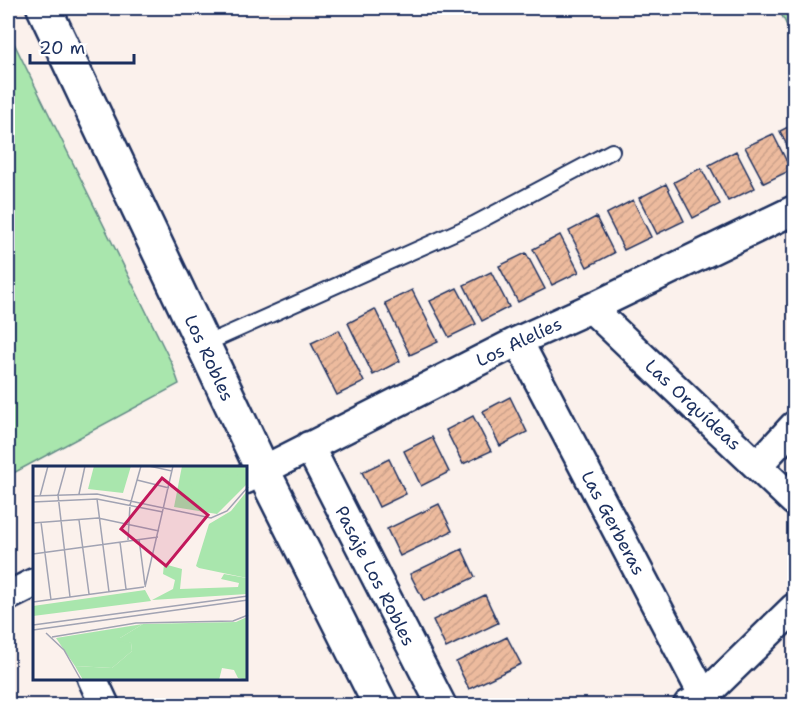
<svg xmlns="http://www.w3.org/2000/svg" width="802" height="713" font-family="'Shantell Sans',sans-serif">
	<style>
		.green { fill: #a9e6ad; stroke: #628a86; stroke-width: 1.5 }
		.forest { fill: url(#forest-crowns); stroke: #628a86; stroke-width: 1.5 }
		.building { fill: url(#building-hatch); stroke: #1b2f5e; stroke-width: 1.5 }
		.lines { fill: none; stroke-linecap: round; stroke-linejoin: round }
		.service-casing { stroke: #1b2f5e; stroke-width: 18 }
		.minor-casing { stroke: #1b2f5e; stroke-width: 33 }
		.tertiary-casing { stroke: #1b2f5e; stroke-width: 38 }
		.service { stroke: #fff; stroke-width: 14 }
		.minor { stroke: #fff; stroke-width: 28 }
		.tertiary { stroke: #fff; stroke-width: 33 }
		.labels { text-anchor: middle; dominant-baseline: central; stroke-width: 5; stroke-linejoin: round; paint-order: stroke }
		.street-label { font-size: 18px; fill: #1b2f5e; stroke: #fff }
		.inset-road { fill: none; stroke: #a1a3b3; stroke-width: 1.5 }
		.view { fill: #c2185b; fill-opacity: 0.15; stroke: #c2185b; stroke-width: 3 }
		.inset-edge { fill: none; stroke: #1b2f5e; stroke-width: 3 }
	</style>
	<defs>
		<pattern id="forest-crowns" width="20" height="18" patternUnits="userSpaceOnUse" patternTransform="scale(1.5)"><rect width="20" height="18" fill="#a9e6ad"/><path d="M2 6a3 3 0 1 1 6 0M12 15a3 3 0 1 1 6 0" fill="none" stroke="#91c697"/></pattern>
		<pattern id="building-hatch" width="6" height="6" patternUnits="userSpaceOnUse" patternTransform="scale(1.5)"><rect width="6" height="6" fill="#edbb9e"/><path d="M-1 1l2-2M0 6l6-6M5 7l2-2" fill="none" stroke="#cba18a"/></pattern>
	</defs>
	<rect width="100%" height="100%" fill="#fbf1ec"/>
	<filter id="ink" filterUnits="userSpaceOnUse"><feTurbulence type="fractalNoise" baseFrequency=".0167" numOctaves="2"/><feDisplacementMap in="SourceGraphic" scale="12" xChannelSelector="R" yChannelSelector="G"/><feConvolveMatrix kernelMatrix="1 2 1 2 8 2 1 2 1" color-interpolation-filters="sRGB"/></filter>
	<g filter="url(#ink)">
		<!-- green -->
		<path class="green" d="M8 31 172 364 179 384 8 476Z"/>
		<!-- forest -->
		<path class="forest" d="M778 8H794L793 37Z"/>
		<!-- building -->
		<path class="building" d="M794 124V160L780 131Z
			M773 134 791 170 764 183 745 147Z
			M736 151 755 188 728 201 709 165Z
			M701 168 720 204 693 218 674 182Z
			M666 184 684 221 657 234 639 198Z
			M633 200 651 237 624 250 606 214Z
			M596 217 614 253 587 267 569 231Z
			M560 235 579 272 552 285 533 249Z
			M526 253 545 289 518 302 499 266Z
			M491 272 509 307 482 321 464 285Z
			M457 288 476 324 449 337 430 301Z
			M412 290 438 342 410 355 385 303Z
			M375 309 400 361 373 375 348 323Z
			M339 330 364 382 337 395 311 343Z
			M510 397 527 432 500 446 483 411Z
			M473 416 491 451 463 464 446 430Z
			M432 437 449 472 421 486 404 451Z
			M389 459 406 494 379 507 362 472Z
			M439 504 452 531 400 556 387 529Z
			M462 549 475 577 424 601 410 574Z
			M485 595 498 623 446 648 433 620Z
			M507 637 521 664 469 689 456 662Z"/>
		<g class="lines">
			<defs>
				<path id="service" d="M203 345 474 224 612 151"/>
				<path id="minor" d="M591 308 794 501
					M518 341 709 706
					M309 446 442 706
					M757 466 794 426
					M246 479 518 341 591 308 794 210
					M8 596 34 583
					M92 678 105 706
					M688 705 704 696 794 608"/>
				<path id="tertiary" d="M44 8 263 471 381 706"/>
			</defs>
			<!-- service casing -->
			<use href="#service" class="service-casing"/>
			<!-- minor casing -->
			<use href="#minor" class="minor-casing"/>
			<!-- tertiary casing -->
			<use href="#tertiary" class="tertiary-casing"/>
			<!-- service -->
			<use href="#service" class="service"/>
			<!-- minor -->
			<use href="#minor" class="minor"/>
			<!-- tertiary -->
			<use href="#tertiary" class="tertiary"/>
		</g>
	</g>
	<g class="labels">
		<!-- street labels -->
		<g class="street-label">
			<text transform="translate(519 342) rotate(-25)">Los Alelíes</text>
			<text transform="translate(209 358) rotate(65)">Los Robles</text>
			<text transform="translate(693 405) rotate(43)">Las Orquídeas</text>
			<text transform="translate(613 523) rotate(62)">Las Gerberas</text>
			<text transform="translate(375 576) rotate(63)">Pasaje Los Robles</text>
		</g>
	</g>
	<!-- overview -->
	<g transform="translate(33 466)">
		<rect width="214" height="214" fill="#fbf1ec"/>
		<path d="M61 0H98L90 27 55 23ZM149 0H214V18L184 48 141 41ZM214 25V112L166 102 163 100 176 58 198 45ZM112 124 118 135 0 150V140ZM110 158 87 172 98 177 99 185 79 202 42 200 23 172Z" fill="#a9e6ad"/>
		<path d="M164 3 201 10 208 8 207 16 193 34 160 26 157 12ZM131 98 149 103 147 123 205 121 206 117 188 113 191 108 214 112V128L119 134 140 123 142 114 130 108ZM214 151V214L205 212 201 204 189 202 186 214H50L42 200 79 202 99 185 98 177 85 175 87 172 110 158 203 156Z" fill="#a9e6ad"/>
		<path class="inset-road" d="M33 0 25 29 37 131M116 0 139 5M104 14 136 22M46 28 52 0M0 30 64 28 178 52 194 45 215 21M7 30 15 0M64 33 76 126M0 36 64 33 130 46M46 54 56 128M8 56 18 134M0 57 65 52 126 65M106 73 112 119M95 74 97 39 108 0M87 76 93 123M0 88 125 71M112 121 140 0M0 136 111 121M0 159 215 130M0 164 215 134M13 167 31 184 48 214M19 171 103 157 200 155 215 149"/>
		<path class="view" d="M129 12 175 49 133 100 88 63Z"/>
		<rect width="214" height="214" class="inset-edge"/>
	</g>
	<!-- margin -->
	<rect width="802" height="713" fill="none" stroke="#fff" stroke-width="30"/>
	<rect x="15" y="15" width="772" height="683" fill="none" stroke="#1b2f5e" stroke-width="2" filter="url(#ink)"/>
	<!-- scale -->
	<path d="M30 54v9h104v-9" fill="none" stroke="#1b2f5e" stroke-width="3"/>
	<text x="39" y="54" font-size="18" fill="#1b2f5e" stroke="#ffffff" stroke-width="4.5" paint-order="stroke">20 m</text>
</svg>
